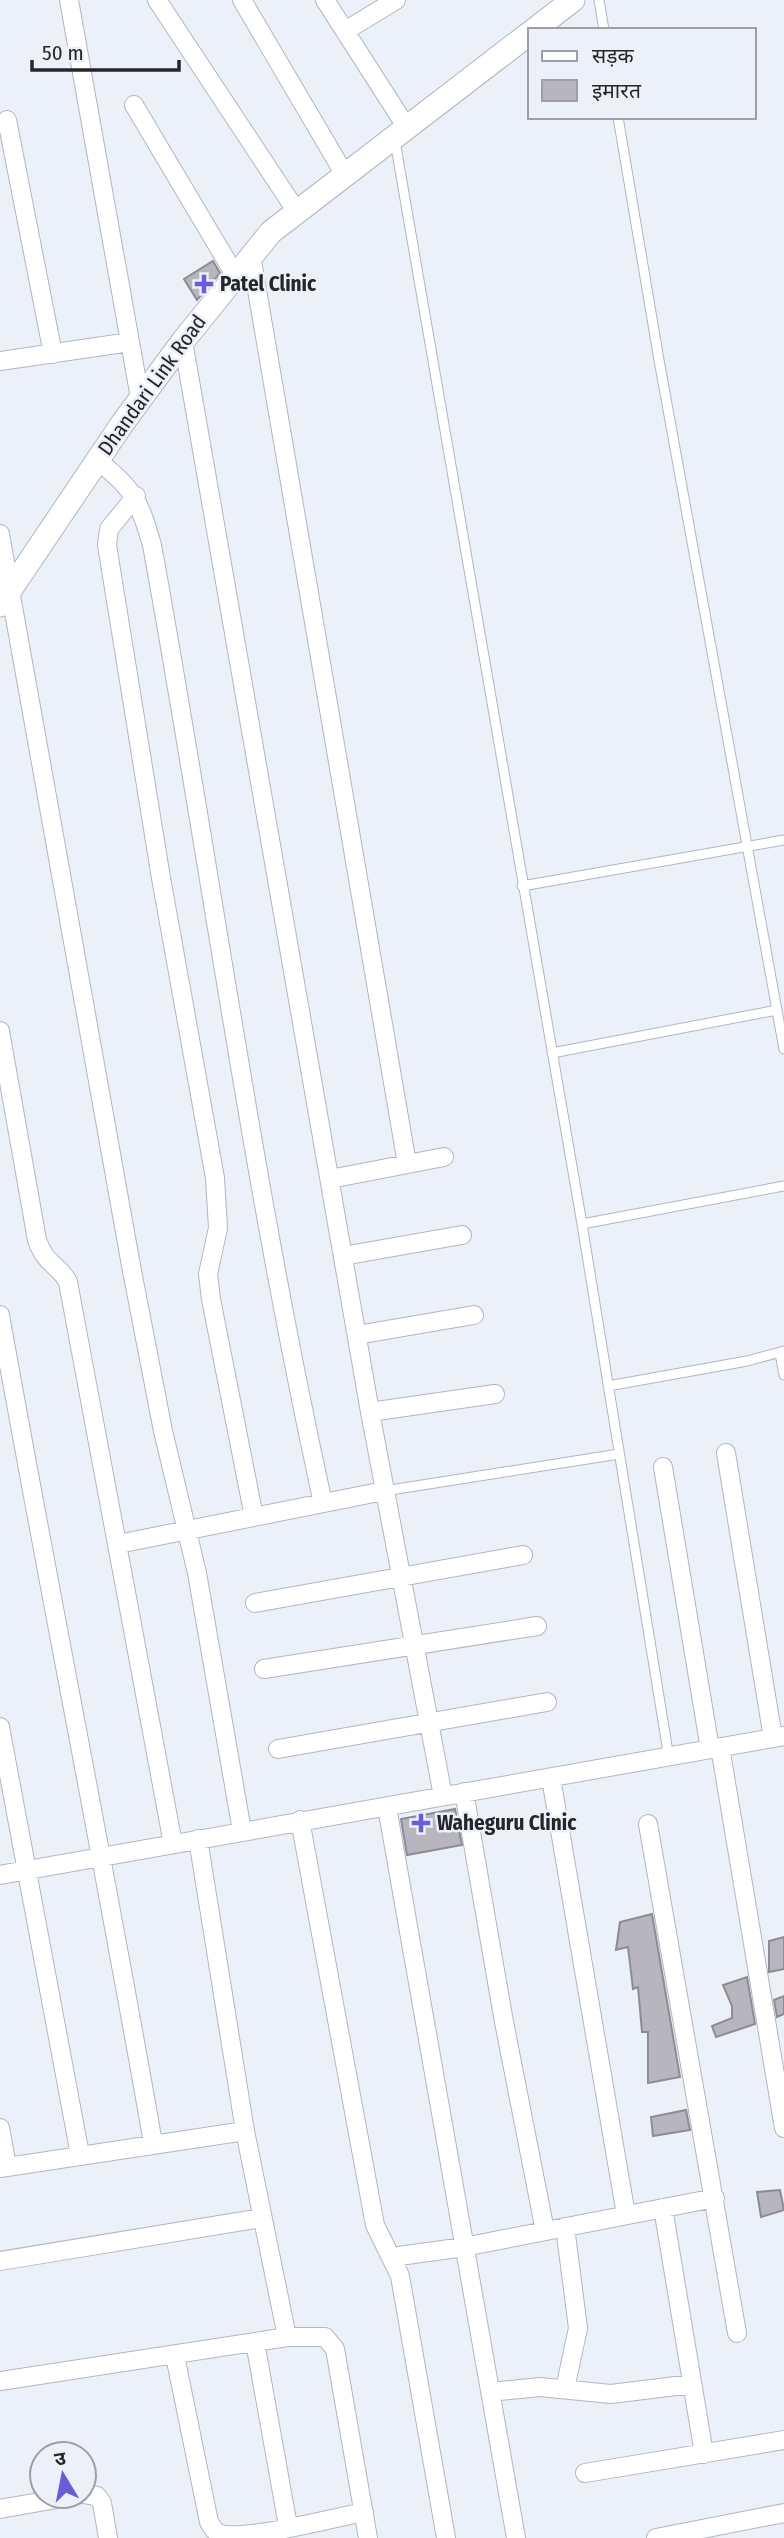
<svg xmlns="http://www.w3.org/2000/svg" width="784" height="2538" font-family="'Fira Sans Condensed','Noto Sans Devanagari',sans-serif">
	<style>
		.building { fill: #b7b5be; stroke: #8d8b94; stroke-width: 2 }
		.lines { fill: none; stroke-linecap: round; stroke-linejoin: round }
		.service-casing { stroke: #b3b6bf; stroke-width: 11 }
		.minor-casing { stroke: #b3b6bf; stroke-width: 20 }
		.tertiary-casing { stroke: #b3b6bf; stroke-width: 25 }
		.service { stroke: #fff; stroke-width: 9 }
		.minor { stroke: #fff; stroke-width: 18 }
		.tertiary { stroke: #fff; stroke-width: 23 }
		.poi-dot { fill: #695ed8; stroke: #ecf0f9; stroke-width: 2.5 }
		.labels { text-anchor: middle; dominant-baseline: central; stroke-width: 5; stroke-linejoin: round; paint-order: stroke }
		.poi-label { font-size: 21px; font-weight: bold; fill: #242629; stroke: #ecf0f9; text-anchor: start }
		.street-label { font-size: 21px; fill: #242629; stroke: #ecf0f9 }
	</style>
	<rect width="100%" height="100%" fill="#ecf0f9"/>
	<!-- building -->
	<path class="building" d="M213 261 220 273 197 300 184 279Z
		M455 1809 462 1845 407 1855 401 1819Z
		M652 1914 680 2077 648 2083V2032H642L638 1987 633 1989 628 1947 616 1950 620 1922Z
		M784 1937V1969L769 1972V1941Z
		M747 1977 755 2024 716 2037 712 2026 732 2018V2006L723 1985Z
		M784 1996V2014L777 2017 774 2000Z
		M686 2110 690 2130 653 2136 651 2117Z
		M780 2190 784 2210 761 2217 757 2192Z"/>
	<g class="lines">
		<defs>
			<path id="service" d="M599 0 604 30
				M618 117 659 360 784 1049
				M395 141 582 1224 669 1758
				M522 886 784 840
				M552 1053 777 1010
				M582 1224 784 1186
				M780 1353 784 1375
				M608 1386 747 1361 784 1351
				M384 1491 619 1454"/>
			<path id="minor" d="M69 0 140 398
				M157 0 297 212
				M242 0 345 175
				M325 0 407 128
				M345 31 396 0
				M134 105 235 275
				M7 120 53 354
				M251 255 407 1164
				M183 341 370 1412 443 1796
				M0 361 130 342
				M97 460C134 489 139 500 152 545 210 864 253 1186 323 1503
				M136 496 109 529 107 545 161 878 215 1178 218 1228 208 1274 211 1299 254 1517
				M0 534 132 1271 163 1431 197 1573 242 1831
				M0 1031 37 1240C46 1266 59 1264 68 1282L173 1844
				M330 1179 444 1157
				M343 1256 462 1235
				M0 1315C49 1591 105 1867 153 2143
				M357 1335 474 1315
				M370 1412 495 1394
				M726 1453 773 1738
				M663 1467 710 1749
				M118 1544 384 1491
				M255 1603 523 1555
				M264 1669 537 1626
				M0 1727 80 2155
				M720 1747 784 2128
				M278 1749 547 1702
				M551 1778 626 2215
				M464 1792 504 2022 545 2231
				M387 1807 516 2538
				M300 1820 375 2225 400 2276 446 2538
				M648 1824 737 2333
				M198 1839 245 2131 287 2337
				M0 1875 784 1736
				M0 2128 7 2166
				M0 2168 245 2131
				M663 2208 704 2454
				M565 2227 578 2328 565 2389
				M392 2257 464 2247 715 2198
				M0 2261 261 2218
				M255 2342 288 2526
				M175 2356 209 2522C213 2529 216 2534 225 2535 258 2538 328 2519 364 2512
				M0 2381 287 2337H325L335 2349 368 2538
				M490 2392 540 2387 611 2394 692 2384
				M585 2473 784 2440
				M84 2494 97 2496 102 2503 108 2538
				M0 2509 74 2496
				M656 2538 784 2513"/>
			<path id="tertiary" d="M534 30 573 0
				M0 605 122 424 183 341 271 232 530 33"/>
		</defs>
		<!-- service casing -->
		<use href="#service" class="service-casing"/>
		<!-- minor casing -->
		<use href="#minor" class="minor-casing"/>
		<!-- tertiary casing -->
		<use href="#tertiary" class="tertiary-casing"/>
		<!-- service -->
		<use href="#service" class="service"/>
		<!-- minor -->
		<use href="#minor" class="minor"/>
		<!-- tertiary -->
		<use href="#tertiary" class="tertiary"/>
	</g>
	<!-- markers -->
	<g class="poi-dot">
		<path d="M200.5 273.5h7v7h7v7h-7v7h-7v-7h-7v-7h7z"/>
		<path d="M417.5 1812.5h7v7h7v7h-7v7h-7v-7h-7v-7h7z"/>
	</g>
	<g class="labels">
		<!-- poi labels -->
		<g class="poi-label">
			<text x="220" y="284">Patel Clinic</text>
			<text x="437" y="1823">Waheguru Clinic</text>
		</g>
		<!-- street labels -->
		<g class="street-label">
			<text transform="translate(152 385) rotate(-54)">Dhandari Link Road</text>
		</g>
	</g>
	<!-- legend -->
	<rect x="528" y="28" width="228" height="91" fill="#ecf0f9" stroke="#9c9fa6" stroke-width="2"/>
	<rect x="542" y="51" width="35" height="10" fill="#ffffff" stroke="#9c9fa6" stroke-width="2"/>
	<text x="592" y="63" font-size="21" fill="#242629">सड़क</text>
	<rect x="542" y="80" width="35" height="21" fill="#b7b5be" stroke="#9c9fa6" stroke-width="2"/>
	<text x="592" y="98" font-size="21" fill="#242629">इमारत</text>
	<!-- north arrow -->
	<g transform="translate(63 2475) rotate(350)"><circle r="33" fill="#ecf0f9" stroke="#9c9fa6" stroke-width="2"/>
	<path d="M0-5L12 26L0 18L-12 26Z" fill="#695ed8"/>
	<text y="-10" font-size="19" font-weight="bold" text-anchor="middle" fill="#242629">उ</text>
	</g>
	<!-- scale -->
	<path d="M32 60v10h147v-10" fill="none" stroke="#242629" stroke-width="3.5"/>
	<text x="42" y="60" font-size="21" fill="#242629" stroke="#ecf0f9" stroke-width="5" paint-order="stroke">50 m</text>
</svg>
